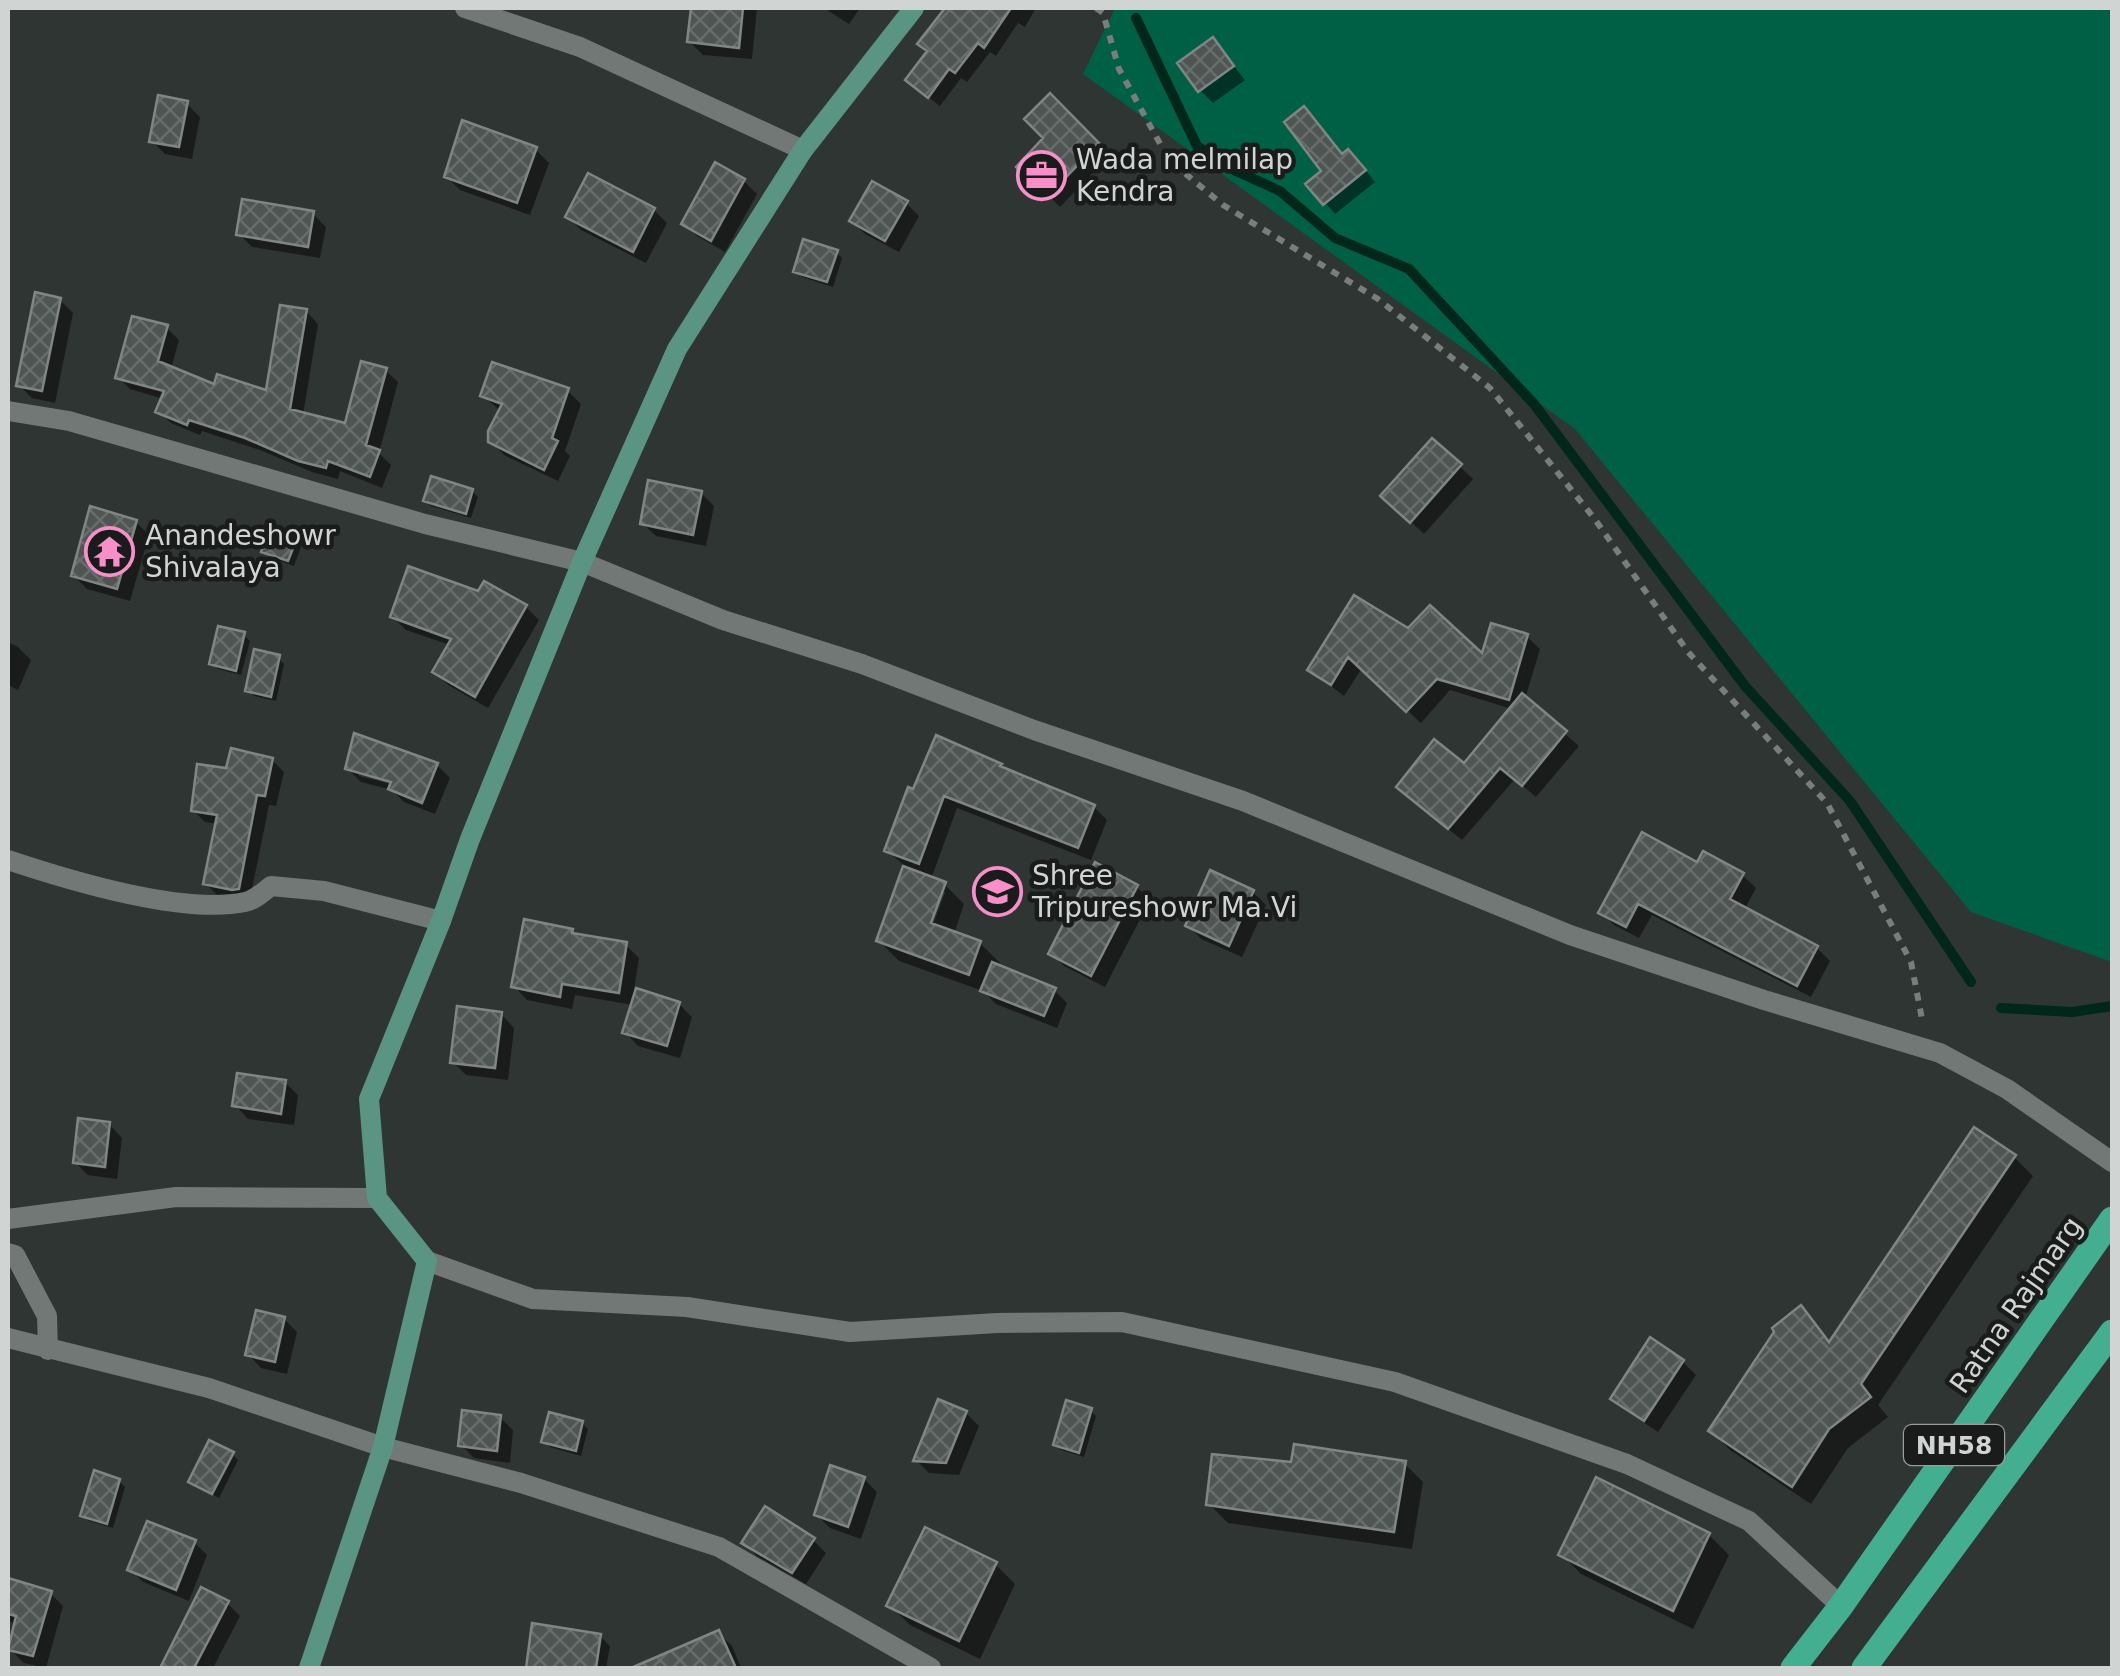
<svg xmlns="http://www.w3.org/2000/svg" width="2120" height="1676" font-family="'DejaVu Sans',sans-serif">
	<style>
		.green { fill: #006046 }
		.shadow { fill: #0007; fill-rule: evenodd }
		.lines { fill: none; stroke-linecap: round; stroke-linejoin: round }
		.stream { stroke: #01261a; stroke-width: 10 }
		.building { fill: url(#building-cross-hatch); stroke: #7f8683; stroke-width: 2.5 }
		.path { stroke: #797e7c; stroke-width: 6; stroke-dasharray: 8 8; stroke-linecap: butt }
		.minor { stroke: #717875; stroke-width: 20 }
		.secondary { stroke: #5a9482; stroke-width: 20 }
		.primary { stroke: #44af90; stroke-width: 25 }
		.labels { text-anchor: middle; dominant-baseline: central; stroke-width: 9; stroke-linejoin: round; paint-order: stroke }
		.shield { fill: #191c1b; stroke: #999d9b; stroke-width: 2.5 }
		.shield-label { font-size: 25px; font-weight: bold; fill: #d0d4d2 }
		.poi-label { font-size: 28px; fill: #d0d4d2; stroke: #191c1b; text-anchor: start }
		.street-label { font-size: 28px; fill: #d0d4d2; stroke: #191c1b }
	</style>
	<defs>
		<pattern id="building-cross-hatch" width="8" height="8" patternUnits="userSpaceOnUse" patternTransform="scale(2.5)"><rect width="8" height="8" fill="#4f5552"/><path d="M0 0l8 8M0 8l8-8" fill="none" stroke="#676d6a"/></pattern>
	</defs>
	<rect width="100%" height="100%" fill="#2f3532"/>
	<!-- green -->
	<path class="green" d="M1115 8H2112V962L1971 912 1575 429 1083 74Z"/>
	<!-- shadow -->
	<path class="shadow" d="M693 8H757L752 59 703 55 689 41Z
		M824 8H860L849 24Z
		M952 8H1036L1025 27 1018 23 996 56 990 52 967 82 961 78 940 106 919 90 929 52Z
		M1213 40 1245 80 1213 103 1200 90Z
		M1050 97 1109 156 1060 207 1020 167 1047 138Z
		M187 104 200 117 192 159 165 154 152 141Z
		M1304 109 1343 156 1359 162 1375 182 1335 214 1309 184 1324 172Z
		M536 150 549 163 530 215 460 190 447 177Z
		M744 181 757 194 725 252 697 236 684 223Z
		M906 203 919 216 899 252 865 234 852 221Z
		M654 210 667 223 646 263 581 230 568 217Z
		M313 214 326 227 320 258 252 247 239 234Z
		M836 252 842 258 833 287 802 277 796 271Z
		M60 300 73 313 55 403 32 398 19 385Z
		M306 311 318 324 303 415 347 426 385 370 398 382 379 453 391 465 382 488 340 471 338 479 312 472 260 450 202 431 200 435 171 423 158 411 164 399 130 389 118 377 167 328 179 340 171 369 215 387 268 393Z
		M568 391 581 404 565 451 570 456 558 481 504 455 491 441 501 411 483 396Z
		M1432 441 1473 479 1424 534 1397 509Z
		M472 491 478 497 471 518 431 506 426 501Z
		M701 493 714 506 706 546 656 536 642 523Z
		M136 522 149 535 130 601 87 589 74 576Z
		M296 538 302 544 294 566 270 557 264 551Z
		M526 607 539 620 488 708 448 685 435 672 450 645 406 630 393 617Z
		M1408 632 1484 658 1526 636 1540 649 1525 699 1579 746 1536 797 1515 779 1462 840 1412 800 1464 767 1512 709 1450 690 1421 723 1362 668 1344 696 1310 670Z
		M244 635 250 641 241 675 218 669 212 664Z
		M8 642 18 647 31 660 18 690 8 685Z
		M278 658 284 664 276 701 254 696 248 690Z
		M272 760 284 772 276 806 269 805 250 899 217 895 205 883 218 824 205 822 193 810 228 771Z
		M437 765 450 778 435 814 404 802 392 790 361 782 347 768ZM359 771 404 783 403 787 359 776Z
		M1000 766 1006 771 1094 807 1107 820 1091 860 957 808 931 879 944 884 964 904 954 934 980 943 1000 963 998 968 1054 990 1067 1003 1057 1028 996 1004 983 991 899 961 879 941 905 866 887 851 914 792ZM939 892H945L929 935 924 934Z
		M1698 866 1742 875 1756 888 1744 910 1817 948 1830 961 1811 997 1652 915 1639 938 1614 925 1601 912Z
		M1137 887 1150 900 1105 987 1064 966 1051 953Z
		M1253 892 1266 905 1242 957 1201 939 1188 925Z
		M572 931 577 936 626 945 639 958 634 990 679 1004 692 1017 680 1058 638 1046 625 1032 633 1005 575 995 572 1009 527 1000 514 986Z
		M501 1014 514 1028 508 1080 466 1075 453 1062Z
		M285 1082 298 1095 294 1125 248 1119 235 1105Z
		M109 1124 122 1138 117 1179 88 1175 75 1162Z
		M2014 1157 2033 1176 1878 1405 1888 1417 1848 1448 1811 1504 1730 1450 1711 1431 1801 1309 1832 1343Z
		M284 1319 297 1332 287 1374 261 1368 248 1354Z
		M1683 1362 1696 1375 1658 1432 1626 1411 1613 1398Z
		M1090 1410 1096 1416 1084 1457 1061 1450 1055 1444Z
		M966 1413 979 1426 959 1475 929 1473 916 1460Z
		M500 1417 513 1430 510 1463 474 1458 461 1445Z
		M582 1423 588 1429 581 1456 550 1447 544 1441Z
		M232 1454 238 1460 219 1498 191 1482Z
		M1404 1463 1423 1482 1412 1549 1228 1523 1209 1504 1293 1465Z
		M864 1479 877 1492 861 1539 830 1528 817 1515Z
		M119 1481 125 1487 113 1528 89 1521 83 1515Z
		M1709 1535 1729 1555 1693 1629 1581 1574 1561 1554Z
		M813 1540 826 1553 806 1584 757 1556 744 1543Z
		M194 1542 207 1555 189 1601 143 1582 130 1569Z
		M995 1564 1015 1584 980 1659 910 1625 889 1605Z
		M8 1581 50 1593 63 1606 46 1668 24 1663 11 1650 17 1624 8 1621Z
		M227 1603 240 1616 213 1668H166L164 1666Z
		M534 1626 600 1636 610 1646 606 1668H528Z
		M718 1633 732 1646 741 1668H677L671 1654Z"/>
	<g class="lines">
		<!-- stream -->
		<path class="stream" d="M1136 18 1197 146 1236 171 1280 191 1335 238 1409 269 1534 404 1745 686 1850 801 1971 982
			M2001 1008 2072 1012 2112 1006"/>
	</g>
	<!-- building -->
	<path class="building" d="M691 8H743L739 48 687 42Z
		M945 8H1011L984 48 978 43 955 73 949 69 928 98 905 80 927 51 917 44Z
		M1213 37 1234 66 1198 92 1177 63Z
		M1050 93 1099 143 1047 197 1016 167 1043 138 1024 119Z
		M158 95 188 101 179 147 149 142Z
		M1304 106 1342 154 1348 149 1366 170 1323 205 1305 184 1321 171 1284 122Z
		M462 120 537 147 517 203 444 177Z
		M715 162 745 179 711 241 681 224Z
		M588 173 655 208 633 252 565 217Z
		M872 181 908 201 885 241 849 221Z
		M242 199 314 211 308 247 236 235Z
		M803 239 838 250 827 282 793 272Z
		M35 292 61 298 42 391 16 386Z
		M280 305 307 309 290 409 345 423 361 361 387 368 366 445 380 450 370 477 328 461 326 468 298 461 245 438 189 420 187 425 155 412 164 391 115 378 132 316 168 325 158 361 214 384 217 374 266 390Z
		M492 362 569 388 552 438 558 441 544 470 488 442V431L502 404 480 396Z
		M1432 438 1462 464 1410 523 1380 496Z
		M431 476 473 489 466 514 423 501Z
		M648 480 702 491 693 535 640 524Z
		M90 506 137 520 117 589 71 576Z
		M271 526 298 536 288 561 261 552Z
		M408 566 478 591 484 581 527 605 475 697 432 672 451 639 390 617Z
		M1354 595 1408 628 1430 605 1482 653 1491 623 1528 634 1509 700 1437 679 1406 712 1348 657 1331 685 1307 670Z
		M218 626 245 632 236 671 209 664Z
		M254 649 280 655 271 697 245 691Z
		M1522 693 1567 731 1522 786 1500 768 1448 829 1396 787 1434 739 1464 763Z
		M354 733 438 763 422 803 388 789 391 782 345 769Z
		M936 735 1002 764 1000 766 1095 805 1078 848 944 796 919 864 884 851 908 787 913 789Z
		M231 748 273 758 265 796 257 795 239 889 232 890 203 884 217 815 191 811 197 764 226 768Z
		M1642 832 1697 862 1703 851 1744 873 1730 899 1818 946 1797 986 1638 904 1626 927 1598 913Z
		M1095 862 1138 885 1091 976 1048 954Z
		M903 866 946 882 931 923 981 941 969 975 876 941Z
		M1210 870 1254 890 1229 946 1185 926Z
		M524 919 573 929 572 933 627 942 619 993 562 984 560 997 511 987Z
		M992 962 1056 988 1044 1016 980 991Z
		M636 988 680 1002 667 1046 622 1033Z
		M457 1006 502 1012 495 1068 450 1063Z
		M237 1073 286 1080 281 1114 232 1106Z
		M78 1118 110 1122 105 1167 73 1163Z
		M1974 1127 2016 1155 1861 1384 1871 1397 1829 1429 1792 1487 1708 1431 1774 1332 1772 1328 1801 1305 1829 1342Z
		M256 1310 285 1317 275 1362 245 1355Z
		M1650 1337 1684 1360 1644 1421 1610 1399Z
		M938 1399 967 1411 946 1463 913 1461Z
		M1066 1400 1092 1408 1079 1453 1053 1445Z
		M462 1410 501 1415 497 1451 458 1446Z
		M549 1412 583 1421 576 1451 541 1442Z
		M209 1440 234 1452 212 1494 188 1482Z
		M1294 1444 1406 1461 1394 1532 1206 1505 1212 1454 1291 1462Z
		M830 1465 865 1477 848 1527 814 1515Z
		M94 1470 120 1479 107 1524 80 1516Z
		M1596 1477 1710 1533 1673 1611 1558 1555Z
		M765 1506 815 1538 792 1573 741 1543Z
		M147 1521 196 1540 176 1590 127 1570Z
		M925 1527 997 1562 959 1641 886 1606Z
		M8 1578 52 1591 33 1656 8 1650 16 1616 8 1614Z
		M201 1587 229 1601 194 1668H160Z
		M532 1623 601 1634 596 1668H526Z
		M719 1630 736 1668H631Z"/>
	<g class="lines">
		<!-- path -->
		<path class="path" d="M1096 8 1103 13 1119 69 1169 160 1223 205 1378 299 1490 388 1594 518 1688 652 1827 803 1911 962 1922 1019"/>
		<!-- minor -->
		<path class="minor" d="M465 8 580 47 803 150
			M8 411 69 421 425 524 582 562 723 620 862 664 1034 730 1243 801 1570 935 1764 1000 1940 1053 2007 1089 2112 1162
			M8 860C68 880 183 915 245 902 255 900 263 892 271 886L324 891 441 921
			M8 1219 176 1197 377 1198
			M8 1253 15 1255 47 1316 48 1350
			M427 1261 533 1299 687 1307 850 1332 997 1323 1122 1322 1395 1382 1627 1464 1749 1521 1841 1606
			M8 1338 209 1388 383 1447 521 1483 719 1547 931 1668"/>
		<!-- secondary -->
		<path class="secondary" d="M309 1668 383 1447 427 1261 377 1198 369 1099 441 921 470 839 582 562 677 349 803 150 914 8"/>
		<!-- primary -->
		<path class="primary" d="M1793 1668 1841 1606 2112 1219
			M1864 1668 2112 1332"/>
	</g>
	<!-- icons -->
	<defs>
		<symbol id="office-ring" viewBox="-11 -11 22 22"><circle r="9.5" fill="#191c1b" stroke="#f98fc9" stroke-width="1.5"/><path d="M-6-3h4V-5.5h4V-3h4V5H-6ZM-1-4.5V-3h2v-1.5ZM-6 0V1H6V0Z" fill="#f98fc9"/></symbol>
		<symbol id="temple-ring" viewBox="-11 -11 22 22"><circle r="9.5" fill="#191c1b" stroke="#f98fc9" stroke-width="1.5"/><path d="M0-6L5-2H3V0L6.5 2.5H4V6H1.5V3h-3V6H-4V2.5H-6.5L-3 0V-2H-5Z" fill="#f98fc9"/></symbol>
		<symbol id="school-ring" viewBox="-11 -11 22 22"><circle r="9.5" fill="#191c1b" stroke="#f98fc9" stroke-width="1.5"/><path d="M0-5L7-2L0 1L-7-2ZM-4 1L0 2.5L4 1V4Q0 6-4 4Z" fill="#f98fc9"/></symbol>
	</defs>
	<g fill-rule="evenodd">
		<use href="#office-ring" x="1014" y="148" width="55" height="55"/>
		<use href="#temple-ring" x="82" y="524" width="55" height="55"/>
		<use href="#school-ring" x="970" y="864" width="55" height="55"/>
	</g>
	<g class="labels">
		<!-- shield labels -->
		<rect class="shield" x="1904" y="1425" width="100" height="40" rx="8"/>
		<g class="shield-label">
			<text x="1954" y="1445">NH58</text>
		</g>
		<!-- poi labels -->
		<g class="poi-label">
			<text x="1076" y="159">Wada melmilap<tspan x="1076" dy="32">Kendra</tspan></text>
			<text x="145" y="535">Anandeshowr<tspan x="145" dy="32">Shivalaya</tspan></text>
			<text x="1032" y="875">Shree<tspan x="1032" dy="32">Tripureshowr Ma.Vi</tspan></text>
		</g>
		<!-- street labels -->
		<g class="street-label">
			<text transform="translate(2016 1305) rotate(-55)">Ratna Rajmarg</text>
		</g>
	</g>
	<!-- border -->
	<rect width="2120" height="1676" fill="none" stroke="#d0d4d2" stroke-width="20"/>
</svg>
